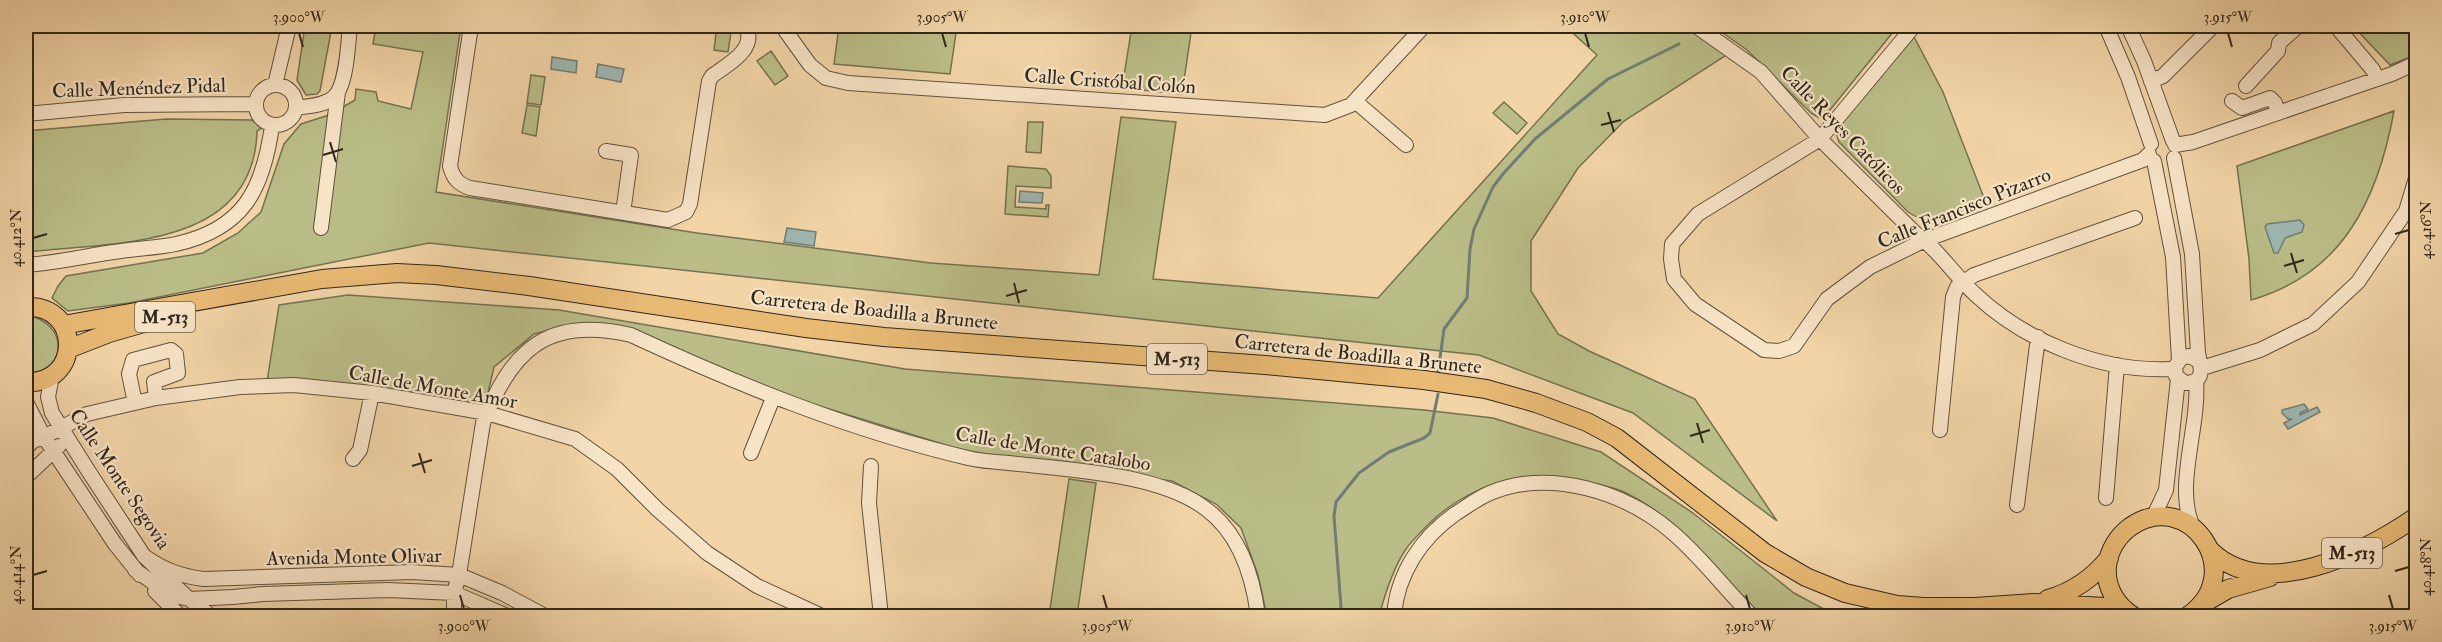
<svg xmlns="http://www.w3.org/2000/svg" width="2442" height="642" font-family="'IM FELL Double Pica',serif">
	<style>
		.green { fill: #babd87; stroke: #747251; stroke-width: 1.5 }
		.water { fill: #9db7b0; stroke: #717d74; stroke-width: 1.5 }
		.lines { fill: none; stroke-linecap: round; stroke-linejoin: round }
		.stream { stroke: #717d74; stroke-width: 3 }
		.minor-casing { stroke: #60523e; stroke-width: 16 }
		.major-casing { stroke: #2f271b; stroke-width: 20 }
		.minor { stroke: #f7e3c6; stroke-width: 14 }
		.major { stroke: #e9ba74; stroke-width: 18 }
		.ticks { fill: none; stroke: #2f271b; stroke-width: 2 }
		.labels { text-anchor: middle; dominant-baseline: central; stroke-width: 4.5; stroke-linejoin: round; paint-order: stroke }
		.shield { fill: #f7e3c6; stroke: #6b5f4e; stroke-width: 1.5 }
		.shield-label { font-size: 18px; font-weight: bold; fill: #2f271b }
		.street-label { font-size: 20px; fill: #2f271b; stroke: #f7e3c6 }
		.neatline { fill: none; stroke: #2f271b; stroke-width: 2 }
		.ticks-label { font-size: 15px; text-anchor: middle; fill: #2f271b }
	</style>
	<rect width="100%" height="100%" fill="#f2d4a7"/>
	<filter id="stains"><feTurbulence type="fractalNoise" baseFrequency=".00333" numOctaves="4"/><feColorMatrix values="0 0 0 0 .2 0 0 0 0 .09 0 0 0 0 .02 0 0 0 .5 -.17"/></filter>
	<radialGradient id="worn" r=".72"><stop offset=".6" stop-color="#630" stop-opacity="0"/><stop offset="1" stop-color="#630" stop-opacity=".3"/></radialGradient>
	<!-- green -->
	<path class="green" d="M305 26H332L320 91 317 94 306 95 297 80Z
		M376 26H461L436 192 697 233 931 263 1099 275 1121 117 1176 122 1153 279 1378 298 1597 55 1565 26H1691L1728 54 1624 121 1578 168 1531 241V291L1558 334 1589 351 1695 399 1777 521 1633 413 1479 355 429 243 129 303 68 311 52 298 58 286 66 276 203 253 238 233 261 212 284 144 301 124 329 115 355 100 356 89 376 92 378 101 411 109 423 52 373 44Z
		M717 26H732L728 52 714 50Z
		M839 26H957L950 74 834 64Z
		M1132 26H1192L1182 94 1122 88Z
		M1713 26H1898L1825 116 1819 118 1811 113 1747 50Z
		M2353 26H2416V55L2390 65Z
		M1912 33 1943 92 1986 203C1958 214 1936 231 1908 212L1839 142 1836 133 1838 124Z
		M771 51 788 76 775 85 757 61Z
		M531 75 545 77 541 105 527 103Z
		M1504 102 1527 123 1517 134 1493 113Z
		M527 105 540 107 536 136 522 133Z
		M2394 111C2378 199 2343 274 2251 300L2249 259 2237 166Z
		M166 119 252 120 262 128 257 131C254 251 111 242 26 252V131Z
		M1028 122H1043L1041 153 1026 152Z
		M1008 166 1046 169 1051 176V188L1016 186 1015 207 1046 209V205H1049L1048 217 1005 214Z
		M348 295 559 310 905 369 1424 410 1493 418 1601 452 1693 513 1794 593 1831 613 1848 616H1759C1717 573 1682 520 1626 493 1615 487 1599 485 1587 482 1524 467 1465 484 1421 532 1416 537 1410 543 1406 549 1393 568 1385 594 1379 616H1267L1258 575 1241 528 1216 504 1172 481 975 454 774 392 609 326 568 325 534 334 494 367 485 406 292 378 267 382 279 305Z
		M34 317C71 329 63 376 26 372V318Z
		M1069 479 1096 483 1077 616H1049Z"/>
	<!-- water -->
	<path class="water" d="M552 57 577 61 576 73 551 69Z
		M598 64 624 69 621 82 596 77Z
		M1020 191 1043 193 1042 203 1019 202Z
		M2300 220 2304 225 2302 232 2285 238 2278 253H2274L2265 227 2267 224Z
		M787 228 816 232 814 246 784 242Z
		M2304 404 2308 409 2300 413V415L2317 407 2320 412 2288 429 2284 423 2292 419H2288L2282 413V410Z"/>
	<g class="lines">
		<!-- stream -->
		<path class="stream" d="M1438 372 1444 329 1467 298 1470 249 1474 229 1493 187 1503 174 1535 139 1608 79 1679 44
			M1338 616 1341 607 1334 516 1336 502 1359 473 1389 452 1424 438 1430 433 1438 394"/>
		<defs>
			<path id="minor" d="M471 26 450 166C453 178 458 184 470 188L668 220 686 212 690 204 709 81 712 76C728 64 757 50 746 26
				M782 26 810 65 826 78 848 83 1325 115 1351 105 1424 26
				M1696 26 1761 72 1820 139 1915 233C1939 250 1954 275 1976 295 2025 341 2100 372 2169 369L2175 372
				M1914 26 1820 139 1698 214 1672 244 1671 259 1674 279 1695 304 1764 350 1779 351 1794 346 1827 299 1870 267 1925 240 2143 160 2149 154
				M2106 26 2128 77 2151 144
				M2128 26 2144 61 2173 141
				M2336 26 2373 70 2377 79
				M2151 81 2163 76 2213 26
				M256 105a20 20 0 1 1 40 0a20 20 0 1 1-40 0Z
				M275 85 289 26
				M2246 86 2278 51 2279 43 2298 26
				M1355 101 1406 145
				M2232 101 2242 108 2270 98 2275 103 2278 113
				M296 108C308 106 323 106 333 98 347 87 348 43 350 26
				M26 114 124 105 255 104
				M2175 145 2193 142 2392 74 2416 63
				M606 151 631 155 623 213
				M2174 158 2192 254 2198 353C2201 367 2206 383 2185 383L2176 376 2175 367 2182 357 2190 356 2200 362
				M2154 161 2173 257 2179 360
				M321 228 338 92
				M26 265C58 263 89 255 121 251 139 248 158 248 176 244 244 229 263 189 272 126
				M2202 368 2260 350 2313 324 2358 282 2406 211 2416 178
				M52 376 48 397 52 413 89 472 144 556 189 599 211 616
				M26 402 44 437 115 544 140 575
				M135 403 129 374 133 360 171 350 176 354 178 373 154 382 156 398
				M1940 430 1953 297 1957 287 1974 275 2135 218
				M26 448 33 441 44 437 87 414 156 398 240 387 294 385 372 393 487 413 575 439 617 469 657 509 707 553 757 586 822 616
				M751 453 773 398
				M353 459 360 450 372 393
				M871 466 869 503 881 616
				M26 477 59 446
				M2106 498 2117 365
				M2017 505 2038 337
				M2153 518 2166 490 2178 379
				M2193 527C2174 487 2200 426 2196 381
				M144 556C164 570 180 576 204 579L412 572 459 575 502 593 545 616
				M135 570 171 595 189 599 233 597 263 594 388 590 454 593 507 616
				M155 591 180 616
				M454 616V593L459 575 483 423C512 348 549 316 631 335 741 386 850 430 968 458 981 461 995 462 1009 463 1067 470 1159 473 1206 509 1240 534 1253 577 1258 616
				M1394 616C1397 574 1421 538 1455 514 1466 507 1478 498 1490 493 1550 468 1626 492 1673 533 1702 558 1725 589 1752 616"/>
			<path id="major" d="M26 307C82 304 82 385 26 382
				M63 325 322 279 397 273 436 275 529 286 806 328 884 337 1265 365 1424 380 1486 389 1536 403 1587 422 1617 438 1765 553 1806 577 1845 593 1897 605 1923 607H1975L2034 603 2123 608
				M68 349 109 333 158 319
				M2210 550C2264 604 2365 552 2416 517
				M2048 599C2073 592 2092 579 2109 558
				M2204 603 2228 589 2270 577
				M2133 616C2116 605 2105 587 2107 566 2109 550 2118 536 2130 527 2188 486 2250 573 2188 616"/>
		</defs>
		<!-- minor casing -->
		<use href="#minor" class="minor-casing"/>
		<!-- major casing -->
		<use href="#major" class="major-casing"/>
		<!-- minor -->
		<use href="#minor" class="minor"/>
		<!-- major -->
		<use href="#major" class="major"/>
	</g>
	<!-- ticks -->
	<path class="ticks" d="M299 33 303 47M942 33 946 47M1585 33 1589 47M2228 33 2232 47M1608 112 1614 132M1601 125 1621 120M330 142 336 162M323 155 343 149M2395 234 2409 230M33 238 47 234M2291 253 2297 273M2284 266 2304 260M1014 283 1019 303M1006 296 1027 290M1697 423 1703 443M1690 436 1710 430M419 453 425 473M412 466 432 460M2395 571 2409 567M33 575 47 571M460 595 464 609M1103 595 1107 609M1746 595 1750 609M2389 595 2393 609"/>
	<g class="labels">
		<!-- shield labels -->
		<g class="shield">
			<rect x="135" y="302" width="60" height="30" rx="4.5"/>
			<rect x="1147" y="344" width="60" height="30" rx="4.5"/>
			<rect x="2322" y="538" width="60" height="30" rx="4.5"/>
		</g>
		<g class="shield-label">
			<text x="165" y="317">M-513</text>
			<text x="1177" y="359">M-513</text>
			<text x="2352" y="553">M-513</text>
		</g>
		<!-- street labels -->
		<g class="street-label">
			<text transform="translate(1110 81) rotate(4)">Calle Cristóbal Colón</text>
			<text transform="translate(139 88) rotate(-2)">Calle Menéndez Pidal</text>
			<text transform="translate(1843 130) rotate(46)">Calle Reyes Católicos</text>
			<text transform="translate(1964 208) rotate(-22)">Calle Francisco Pizarro</text>
			<text transform="translate(874 310) rotate(6)">Carretera de Boadilla a Brunete</text>
			<text transform="translate(1358 354) rotate(6)">Carretera de Boadilla a Brunete</text>
			<text transform="translate(433 387) rotate(10)">Calle de Monte Amor</text>
			<text transform="translate(1053 449) rotate(9)">Calle de Monte Catalobo</text>
			<text transform="translate(120 479) rotate(56)">Calle Monte Segovia</text>
			<text transform="translate(354 557) rotate(-1)">Avenida Monte Olivar</text>
		</g>
	</g>
	<!-- margin -->
	<rect width="2442" height="642" fill="none" stroke="#f2d4a7" stroke-width="66"/>
	<rect x="33" y="33" width="2376" height="576" class="neatline"/>
	<g class="ticks-label">
		<text x="299" y="22">3.900°W</text>
		<text x="942" y="22">3.905°W</text>
		<text x="1585" y="22">3.910°W</text>
		<text x="2228" y="22">3.915°W</text>
		<text transform="translate(2426 230) rotate(-90)" y="5">40.416°N</text>
		<text transform="translate(16 238) rotate(-90)" y="5">40.412°N</text>
		<text transform="translate(2426 567) rotate(-90)" y="5">40.418°N</text>
		<text transform="translate(16 575) rotate(-90)" y="5">40.414°N</text>
		<text x="464" y="631">3.900°W</text>
		<text x="1107" y="631">3.905°W</text>
		<text x="1750" y="631">3.910°W</text>
		<text x="2393" y="631">3.915°W</text>
	</g>
	<rect width="100%" height="100%" filter="url(#stains)"/>
	<rect width="100%" height="100%" fill="url(#worn)"/>
</svg>
